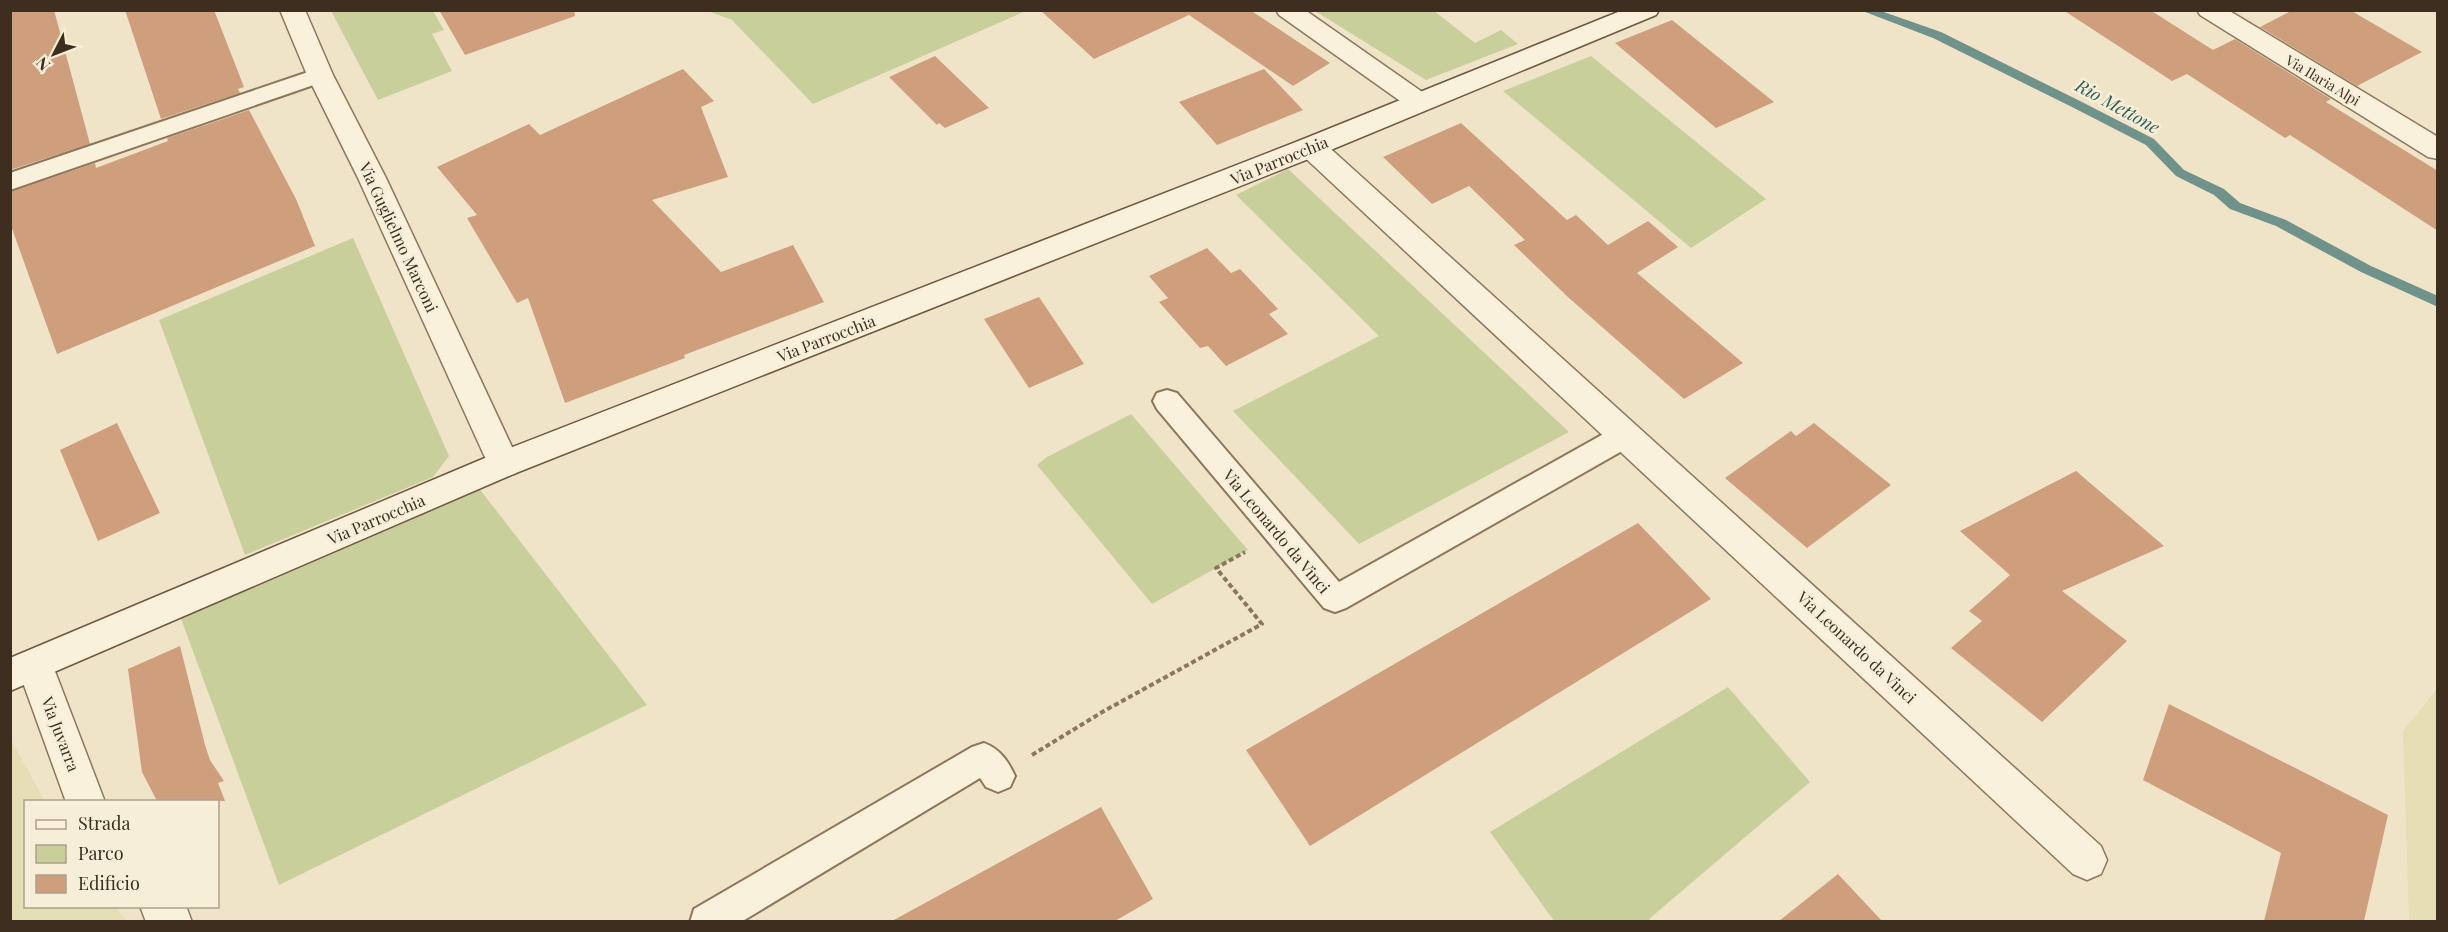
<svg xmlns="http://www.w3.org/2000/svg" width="2448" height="932" font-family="'Playfair Display',serif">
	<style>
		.farmland { fill: #e6deb5 }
		.green { fill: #c9cf9b }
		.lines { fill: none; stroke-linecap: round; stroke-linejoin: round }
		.stream { fill: #6f938a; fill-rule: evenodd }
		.building { fill: #cf9f7d }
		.lane-casing { stroke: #8d765c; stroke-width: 4 }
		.street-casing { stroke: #8d765c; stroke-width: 3 }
		.secondary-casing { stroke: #6f573f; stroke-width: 3 }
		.path { stroke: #8d765c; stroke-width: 4; stroke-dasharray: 5 3; stroke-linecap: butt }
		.lane { fill: #faf1dc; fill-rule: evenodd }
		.street { fill: #faf1dc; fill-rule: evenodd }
		.secondary { fill: #faf1dc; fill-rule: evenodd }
		.labels { text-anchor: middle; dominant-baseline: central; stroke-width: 5; stroke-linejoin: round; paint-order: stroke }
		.far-street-label { font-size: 14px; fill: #3d2e20; stroke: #f7eed8 }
		.street-label { font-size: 16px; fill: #3d2e20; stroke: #f7eed8 }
		.water-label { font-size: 18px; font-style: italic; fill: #2f5d5a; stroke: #f7eed8 }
	</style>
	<rect width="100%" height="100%" fill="#f0e4c8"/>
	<!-- farmland -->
	<path class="farmland" d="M2437 689V921H2409L2403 731Z
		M11 740 45 801 26 802V906L116 907 127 921H11Z"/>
	<!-- green -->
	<path class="green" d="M331 11H433L444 30 432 34 452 71 378 100Z
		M708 11H1026L813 104 732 20Z
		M1315 11H1434L1475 43 1501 30 1518 44 1426 80Z
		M1591 56 1766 199 1691 248 1503 91Z
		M1288 169 1569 432 1359 544 1233 411 1379 336 1236 195Z
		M353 238 449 456 433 477 245 555 159 320Z
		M1131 414 1248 550 1152 604 1037 465 1047 457Z
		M471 478 647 705 279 885 176 605Z
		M1728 687 1810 782 1649 919 1651 921H1554L1490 832Z"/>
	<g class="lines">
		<!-- stream -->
		<path class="stream" d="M1860 10H1878L1941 32 2080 101 2154 139 2184 170 2224 189 2240 203 2286 220 2371 266 2438 296V307L2361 272 2276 226 2230 209 2214 195 2176 176 2146 145 2072 107 1933 38Z"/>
	</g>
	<!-- building -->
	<path class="building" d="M10 10H54L90 144 10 170Z
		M125 10H214L244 87 238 89 240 93 161 119Z
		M439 10H574L575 16 465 55Z
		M1040 10H1250L1330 63 1293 86 1189 15 1094 59Z
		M2063 10H2150L2213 50 2235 39 2331 99 2326 102 2438 171V231L2290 135 2285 138 2187 74 2172 81Z
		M2293 10H2350L2422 52 2357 86 2260 27Z
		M1672 20 1774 102 1716 128 1615 43Z
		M935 56 989 108 945 128 939 123 937 125 889 77Z
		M683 69 714 101 701 107 728 177 652 200 721 272 793 245 824 302 684 355 685 358 565 403 528 298 517 303 467 218 477 215 437 167 529 124 540 135Z
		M1264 69 1303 110 1217 145 1179 102Z
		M249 110 296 199 315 246 57 354 10 223V192L95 163 96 168 168 141 167 138Z
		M1461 123 1567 220 1576 215 1608 245 1648 221 1678 247 1637 273 1743 363 1684 399 1569 298 1514 245 1525 240 1469 186 1432 204 1383 157Z
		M1207 248 1231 273 1240 269 1278 309 1269 314 1288 334 1226 366 1208 346 1200 348 1159 302 1168 298 1149 276Z
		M1039 297 1084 364 1029 388 984 319Z
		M117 423 160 513 98 541 60 450Z
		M1814 423 1891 485 1807 548 1725 478 1791 431 1796 436Z
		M2076 471 2164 546 2062 591 2127 641 2042 722 1951 648 1982 621 1969 611 2010 575 1960 531Z
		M1638 523 1711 599 1310 846 1246 750Z
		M180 646 205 745 210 760 224 781 218 783 225 801H157L142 772 128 669Z
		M2169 704 2388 815 2364 921H2264L2281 853 2143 780Z
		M1101 807 1153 899 1115 921H892Z
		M1838 874 1882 921H1779Z"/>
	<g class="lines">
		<defs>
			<path id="lane" d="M320 68 328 70 331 75 328 80 10 190V173Z
				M1167 390 1177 393 1339 582 1616 427 1626 424 1636 427 1640 435 1636 443 1346 608 1335 612 1324 608 1157 409 1153 401 1157 393Z
				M984 743C1000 749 1008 761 1015 776L1010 787 998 792 986 787 980 778 741 922H690L694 909 972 747Z"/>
			<path id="street" d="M280 10H305L333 75 386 178 520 464 516 473 504 477 492 473 488 464 358 178 307 75Z
				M1276 10H1305L1428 96 1432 102 1428 108 1419 111 1410 108 1279 15Z
				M2197 10H2228L2438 137V159L2428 157 2200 15Z
				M1311 138 1321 140 2101 846 2107 860 2101 874 2087 880 2073 874 1301 154 1297 147 1301 140Z
				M35 650 48 654 53 666 105 802H66L17 666 22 654Z
				M140 906H186L192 922H146Z"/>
			<path id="secondary" d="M1623 10H1659L1656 15 1321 154 516 473 10 691V658L492 455 1301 140Z"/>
		</defs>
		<!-- lane casing -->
		<use href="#lane" class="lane-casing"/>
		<!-- street casing -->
		<use href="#street" class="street-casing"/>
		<!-- secondary casing -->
		<use href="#secondary" class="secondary-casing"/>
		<!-- path -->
		<path class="path" d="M1032 755 1104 711 1262 624 1216 568 1245 552"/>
		<!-- lane -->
		<use href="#lane" class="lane"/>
		<!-- street -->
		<use href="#street" class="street"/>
		<!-- secondary -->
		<use href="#secondary" class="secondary"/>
	</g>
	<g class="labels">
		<!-- far-street labels -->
		<g class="far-street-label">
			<text transform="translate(2323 80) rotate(31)">Via Ilaria Alpi</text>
		</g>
		<!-- street labels -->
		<g class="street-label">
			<text transform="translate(1279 160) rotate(-22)">Via Parrocchia</text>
			<text transform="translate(399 237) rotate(65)">Via Guglielmo Marconi</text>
			<text transform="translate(826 338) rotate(-21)">Via Parrocchia</text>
			<text transform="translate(376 519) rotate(-23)">Via Parrocchia</text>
			<text transform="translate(1277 531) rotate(50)">Via Leonardo da Vinci</text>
			<text transform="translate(1857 647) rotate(43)">Via Leonardo da Vinci</text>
			<text transform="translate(61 734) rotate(69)">Via Juvarra</text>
		</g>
		<!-- water labels -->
		<g class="water-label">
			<text transform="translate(2118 106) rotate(29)">Rio Mettone</text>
		</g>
	</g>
	<!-- border -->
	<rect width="2448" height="932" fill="none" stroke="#3d2e20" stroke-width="24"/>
	<!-- legend -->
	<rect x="24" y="800" width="195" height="108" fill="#f7eed8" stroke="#ada18e" stroke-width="1.5"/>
	<rect x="36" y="820" width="30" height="9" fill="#faf1dc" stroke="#ada18e" stroke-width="1.5"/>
	<text x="78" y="830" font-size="18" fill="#3d2e20">Strada</text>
	<rect x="36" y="845" width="30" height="18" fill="#c9cf9b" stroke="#ada18e" stroke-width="1.5"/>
	<text x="78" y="860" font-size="18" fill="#3d2e20">Parco</text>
	<rect x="36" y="875" width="30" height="18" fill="#cf9f7d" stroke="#ada18e" stroke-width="1.5"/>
	<text x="78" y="890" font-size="18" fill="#3d2e20">Edificio</text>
	<!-- north arrow -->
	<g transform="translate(54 54) rotate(228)" stroke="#f7eed8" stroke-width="4.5" paint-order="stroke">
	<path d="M0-4.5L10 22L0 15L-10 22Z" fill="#3d2e20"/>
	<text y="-9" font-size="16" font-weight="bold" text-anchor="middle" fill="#3d2e20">N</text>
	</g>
</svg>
